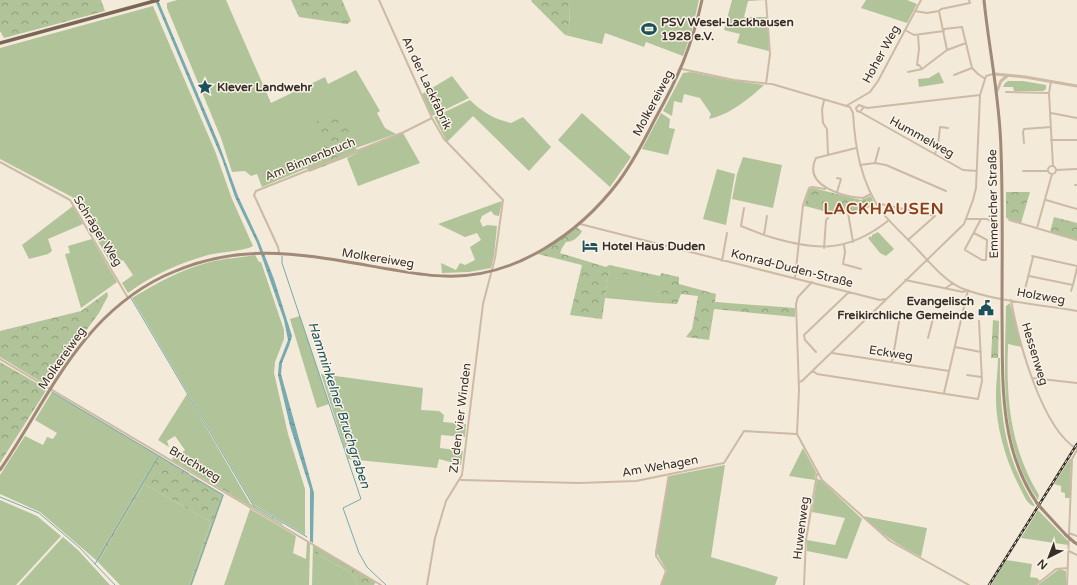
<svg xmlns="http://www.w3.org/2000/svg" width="1077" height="585" font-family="'Varela Round',sans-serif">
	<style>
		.grass { fill: #b1c399 }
		.forest { fill: url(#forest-crowns) }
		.water { fill: url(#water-ripples) }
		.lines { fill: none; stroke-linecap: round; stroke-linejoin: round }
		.stream { stroke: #78aab2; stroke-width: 1 }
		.minor { stroke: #ccbaa5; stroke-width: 2 }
		.tertiary { stroke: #ccbaa5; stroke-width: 3 }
		.secondary { stroke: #a08977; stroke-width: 3 }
		.primary { stroke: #7a6657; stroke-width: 3.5 }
		.rail-casing { stroke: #372e27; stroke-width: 2.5 }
		.rail { stroke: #faf3e7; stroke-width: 1; stroke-dasharray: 3; stroke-linecap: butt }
		.secondary-bridge { stroke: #a08977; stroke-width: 3 }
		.labels { text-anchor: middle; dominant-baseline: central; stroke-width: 3; stroke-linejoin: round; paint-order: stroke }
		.poi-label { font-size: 12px; font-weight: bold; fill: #372e27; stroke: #faf3e7; text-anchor: start }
		.street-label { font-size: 12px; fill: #372e27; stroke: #faf3e7 }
		.water-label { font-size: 13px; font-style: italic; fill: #1a515b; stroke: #faf3e7 }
		.district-label { font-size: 16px; font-weight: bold; letter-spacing: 1px; fill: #8b401c; stroke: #faf3e7 }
	</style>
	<defs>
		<pattern id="forest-crowns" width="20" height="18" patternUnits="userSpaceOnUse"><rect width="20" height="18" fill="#b1c399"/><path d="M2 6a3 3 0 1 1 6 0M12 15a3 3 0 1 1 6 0" fill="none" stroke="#919f7d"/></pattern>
		<pattern id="water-ripples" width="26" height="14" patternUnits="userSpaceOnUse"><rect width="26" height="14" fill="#78aab2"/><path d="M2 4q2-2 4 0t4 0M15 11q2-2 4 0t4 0" fill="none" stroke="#638b91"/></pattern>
	</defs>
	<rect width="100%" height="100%" fill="#f3eada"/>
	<!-- grass -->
	<path class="grass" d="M177 0H226L271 103 325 77 328 84 356 70 380 111 377 113 385 128 396 134 356 148 339 111 329 159 262 187 257 174 251 176 245 171 232 172 221 138 167 8V3Z
		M569 0H699L691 34 683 56 646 42 644 47 605 33 602 44 565 35 570 33Z
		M732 0H765L748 1 744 17H767L769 51 737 43 740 34 724 30Z
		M866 0H907L917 4 907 23 861 8Z
		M153 6 215 151 232 199 253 246C245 251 220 252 208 255 180 263 152 275 128 293L122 283 133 275 123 260 113 267 72 197 0 159V48Z
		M691 72 730 80 764 85C749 99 729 115 709 119L711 114 700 98 684 94 682 103 674 101 672 116 663 111 683 73Z
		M939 72 944 83 919 87 918 79 929 78Z
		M452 76 469 98 432 116 422 94Z
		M1008 81H1023L1046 85V89L1043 91H1014L1013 87H1003L1005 83Z
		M470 100C482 112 494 119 511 123L523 117 551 147 529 171 473 116 447 142 434 117Z
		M582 113 631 157 610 187 558 140Z
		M661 113 670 119 669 128 675 129 668 155 642 149Z
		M403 133 420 163 358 186 347 158 358 153 357 151Z
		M743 157 782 165 773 208 732 199 737 174Z
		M717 169 735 174 726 225 703 219Z
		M502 201 499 216 494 215 491 211 482 216 480 221 483 227 487 225 497 226 494 256 491 268 469 272 442 273 441 263 456 270 460 263 465 265 475 260 470 247 481 240 477 233 465 237 438 224Z
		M73 206 83 224 48 239 52 251 48 254 29 259 22 245Z
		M878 232 894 249 886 256 880 253 868 238 871 236 872 238V235Z
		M92 239 117 282 81 308 65 254 70 253 68 246Z
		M255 255 259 262H261L284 330V339L275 362 274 373 288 434 305 489V535L253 504 132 298C157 283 182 269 210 262 225 258 240 258 255 255Z
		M609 270 661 282 659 303 605 298Z
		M1010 303 1022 347 1008 344C1006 400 1010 447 1039 495L1038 500C998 442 1005 373 1006 306Z
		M300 316 329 404 317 408 290 319Z
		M998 358H1000C1000 415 1004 457 1035 506H1033C1026 503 1023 493 1019 486 1005 459 995 423 996 394 996 381 998 370 998 358Z
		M321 374 423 388 421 410 439 411 444 415 443 422 466 424 465 437 441 435 440 448 463 451 461 465 439 459 437 468 348 459Z
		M52 392 158 455 96 560 40 512 0 494V475L25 436 43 445 47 437 53 439 57 433 35 420Z
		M187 394 251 505 175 459 185 450 175 436 167 441 169 447 158 440Z
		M803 448 816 472 815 480 789 476Z
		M1070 459H1071L1070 498H1065V493L1061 492V486L1054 484Z
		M725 465 711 557 778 577 775 585H661L667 571 656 552 669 476Z
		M817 479 821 480 862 519 847 559 807 551V540L835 545 845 518 812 512Z
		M144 484 211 522 189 585H120L98 562Z
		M0 500 37 516 61 536 16 585H0Z
		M250 509 296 536 293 553 306 559 307 542 310 544 309 585H224Z
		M1038 510 1068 541V545L1021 538Z
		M862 516 927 528 921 557C899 546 880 533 862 516Z
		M63 537 78 550 110 585H19Z
		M313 544 315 546V553L353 574 357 585H312Z
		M1006 560 1032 564 1030 577 1037 578 1040 581 1035 585H991Z
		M1059 569 1066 571V585H1038Z"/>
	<!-- forest -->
	<path class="forest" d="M0 0H101L105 11 4 38 0 31Z
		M291 0H342L351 21 347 24 299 17Z
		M532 0H569L570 33 565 35 531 1Z
		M340 111 358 153 309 172 307 168 328 159 312 123Z
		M813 188 861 200 871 196 875 206C866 207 857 212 848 213 832 215 819 209 804 206L809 189Z
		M1006 192H1030L1021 223 1006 218Z
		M1054 217 1077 223V240L1050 232Z
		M576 228H578L582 231C579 237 573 242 566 242L562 248 560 253 606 267 609 265 660 276 661 273 679 277V284L716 294 715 302 795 308V317L714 309 709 340 686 337 692 329 698 296 681 294 677 304 659 303 660 282 609 271 602 319 570 315 582 265 538 254Z
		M107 292 108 296 99 313 46 385 0 357V331L81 311Z
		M993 320 999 321 998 358H991Z
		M0 362 47 389 0 463Z
		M158 455 224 495 192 585H189L211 522 144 484 98 562 96 560Z
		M173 457 283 524 282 525 172 460Z
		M315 546 376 582 374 585H357L353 574 315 553Z"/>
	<!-- water -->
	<path class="water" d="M155 0H158L219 144 238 196 259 241 274 279 292 336 289 346 282 363 281 374 314 493 313 543 310 541V489L290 426 278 375 279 363 288 340 284 320 257 243 235 197 222 159Z"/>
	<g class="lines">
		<!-- stream -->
		<path class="stream" d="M282 256V263L361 499 343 508 359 553 367 567 386 585
			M131 298 253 505 307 537
			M52 392 189 474
			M0 497 39 513 80 548 115 585
			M95 564 158 457
			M191 585 223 495 191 476"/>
		<!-- minor -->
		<path class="minor" d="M379 0 432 118 444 139 503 200 495 258 483 304 462 475 446 501 435 538 427 585
			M766 0 770 54 766 84
			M915 11 927 13 939 11
			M944 29 962 27 972 68 978 74 984 78
			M905 30 914 35 944 31
			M918 35 919 49 917 65H919L922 69 947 50
			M966 43 947 50 939 11 941 9 970 3 969 0
			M682 69 734 80 772 84 850 107 853 113C855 148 861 182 881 211 892 225 906 237 918 250 931 264 944 280 961 288 993 301 1042 305 1077 311
			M908 72 922 69
			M954 75 972 68
			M1051 81 1049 93 1053 166
			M1006 92 1049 93
			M824 100 822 110 823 123 827 129 828 155
			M846 106 870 92 878 81 921 0
			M863 108 860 112 857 111 856 108 859 105 867 108 980 95
			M860 112 963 170 977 171
			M1051 113 1077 118
			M1051 140H1077
			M1024 143 1023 132 1024 129 1051 127
			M856 148 816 158C802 186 844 197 863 198L871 194
			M935 154 938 146 940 127 948 128
			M0 162 70 200 128 298
			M875 163 879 148
			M860 165 875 163 886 165 946 191
			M1048 170a4 4 0 1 1 8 0a4 4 0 1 1-8 0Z
			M1056 170 1077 169
			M1023 171H1048
			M1075 185H1077
			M837 192 841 179 837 178
			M1046 200 1077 209
			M876 203 935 216
			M744 208 741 226 764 235 767 216
			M848 213 853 242
			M967 219H987L992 222H997
			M1009 220 1077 240
			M580 224 880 300 885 299
			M1037 228 1052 174
			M974 233 987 240 986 260H982L965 250V249L981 219
			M764 235C814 251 847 254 889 220
			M908 240 935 216
			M844 245 845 252 843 264 861 269
			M824 248 826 220 828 218
			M279 252 278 247 254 195 256 191 404 132 432 118
			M1032 256 1077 266
			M722 261 727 233
			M1029 276 1073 285 1077 268
			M795 278 803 205 809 188 812 187 825 189
			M905 280 963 292 967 290
			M812 282 798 297 796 304 799 390 797 434 822 480 890 541 969 585
			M946 288 953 283
			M1025 289 1033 257
			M1071 291 1073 285
			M1011 300C1018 339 1041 428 1077 449
			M928 338 934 315 961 317
			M955 347 981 352
			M816 352 805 340 804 335 849 292
			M832 353 949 371
			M0 359 381 585
			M892 362 900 316
			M813 371 817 374 978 399 982 381 979 321
			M967 375 981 377
			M1032 378 1077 383
			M799 382 802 381 964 224 973 200 976 188 980 95 986 76 993 74
			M944 393 968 290
			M461 480 579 483 636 481 724 463 744 431 796 434
			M1069 533 1077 536
			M1069 551 1077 555
			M661 585 666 571 656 556V552L669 474
			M804 585 806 540 817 474
			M1036 585 1056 569 1068 568
			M1067 585 1072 459 1077 450"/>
		<!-- tertiary -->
		<path class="tertiary" d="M995 74 1025 77 1077 86
			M997 91 1001 81 1007 76"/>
		<!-- secondary -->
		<path class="secondary" d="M984 0C989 50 1000 99 1001 150 1003 204 1002 259 1002 313 1003 379 998 446 1037 503
			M0 470C49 398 79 317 164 276 242 239 307 255 388 269 407 272 426 276 445 276 514 279 579 234 619 181 633 162 644 141 655 119 678 78 692 46 702 0
			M1042 509 1066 535
			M1074 542 1077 544"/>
		<!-- primary -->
		<path class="primary" d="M0 43 158 0"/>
		<defs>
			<path id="rail" d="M989 585 1077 444"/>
		</defs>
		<!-- rail casing -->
		<use href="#rail" class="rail-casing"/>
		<!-- rail -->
		<use href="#rail" class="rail"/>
		<!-- secondary-bridge -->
		<path class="secondary-bridge" d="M1037 503 1042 509
			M1066 535 1074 542"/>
	</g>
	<!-- icons -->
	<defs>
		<symbol id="stadium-bare" viewBox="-9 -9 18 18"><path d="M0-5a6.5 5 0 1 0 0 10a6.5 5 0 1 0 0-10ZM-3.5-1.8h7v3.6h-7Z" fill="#1a515b" stroke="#faf3e7" stroke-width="2.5" paint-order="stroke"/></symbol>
		<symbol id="sight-bare" viewBox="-9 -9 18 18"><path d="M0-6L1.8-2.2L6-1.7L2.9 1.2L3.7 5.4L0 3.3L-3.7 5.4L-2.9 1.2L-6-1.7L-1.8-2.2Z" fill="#1a515b" stroke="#faf3e7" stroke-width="2.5" paint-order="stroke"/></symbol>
		<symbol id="hotel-bare" viewBox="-9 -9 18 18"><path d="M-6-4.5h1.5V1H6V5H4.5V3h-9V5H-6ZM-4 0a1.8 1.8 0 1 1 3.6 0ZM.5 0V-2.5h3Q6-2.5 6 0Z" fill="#1a515b" stroke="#faf3e7" stroke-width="2.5" paint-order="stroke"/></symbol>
		<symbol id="civic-bare" viewBox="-9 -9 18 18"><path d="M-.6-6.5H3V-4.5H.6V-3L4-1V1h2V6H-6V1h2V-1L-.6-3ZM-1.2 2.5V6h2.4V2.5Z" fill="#1a515b" stroke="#faf3e7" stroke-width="2.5" paint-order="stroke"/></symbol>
	</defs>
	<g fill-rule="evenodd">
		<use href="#stadium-bare" x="638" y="18" width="22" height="22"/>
		<use href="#sight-bare" x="194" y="76" width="22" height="22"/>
		<use href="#hotel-bare" x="579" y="235" width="22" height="22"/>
		<use href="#civic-bare" x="975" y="297" width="22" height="22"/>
	</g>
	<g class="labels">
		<!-- poi labels -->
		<g class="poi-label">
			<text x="661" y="22">PSV Wesel-Lackhausen<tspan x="661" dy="14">1928 e.V.</tspan></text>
			<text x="217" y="87">Klever Landwehr</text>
			<text x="602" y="246">Hotel Haus Duden</text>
			<text x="974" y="301" text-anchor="end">Evangelisch<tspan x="974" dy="14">Freikirchliche Gemeinde</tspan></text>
		</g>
		<!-- street labels -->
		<g class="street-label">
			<text transform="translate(881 54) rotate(-61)">Hoher Weg</text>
			<text transform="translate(427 83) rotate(65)">An der Lackfabrik</text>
			<text transform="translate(653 103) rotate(-62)">Molkereiweg</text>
			<text transform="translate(922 137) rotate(29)">Hummelweg</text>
			<text transform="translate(310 159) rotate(-22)">Am Binnenbruch</text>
			<text transform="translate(993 204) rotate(-91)">Emmericher Straße</text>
			<text transform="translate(98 231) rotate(58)">Schräger Weg</text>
			<text transform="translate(378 258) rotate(9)">Molkereiweg</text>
			<text transform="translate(792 268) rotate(14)">Konrad-Duden-Straße</text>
			<text transform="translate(1041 296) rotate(10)">Holzweg</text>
			<text transform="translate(891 353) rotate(9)">Eckweg</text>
			<text transform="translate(1035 354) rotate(73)">Hessenweg</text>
			<text transform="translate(62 358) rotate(-55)">Molkereiweg</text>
			<text transform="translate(460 418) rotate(-83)">Zu den vier Winden</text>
			<text transform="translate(195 464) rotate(31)">Bruchweg</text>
			<text transform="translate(660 466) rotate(-10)">Am Wehagen</text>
			<text transform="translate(801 528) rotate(-83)">Huwenweg</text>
		</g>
		<!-- water labels -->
		<g class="water-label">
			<text transform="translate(339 405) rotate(72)">Hamminkelner Bruchgraben</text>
		</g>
		<!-- district labels -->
		<g class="district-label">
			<text x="884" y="209">LACKHAUSEN</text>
		</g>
	</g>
	<!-- north arrow -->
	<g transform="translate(1049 557) rotate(222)" stroke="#faf3e7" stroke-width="3" paint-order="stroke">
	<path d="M0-3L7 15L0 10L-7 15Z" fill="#372e27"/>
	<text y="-6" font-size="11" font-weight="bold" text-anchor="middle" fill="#372e27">N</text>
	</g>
</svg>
